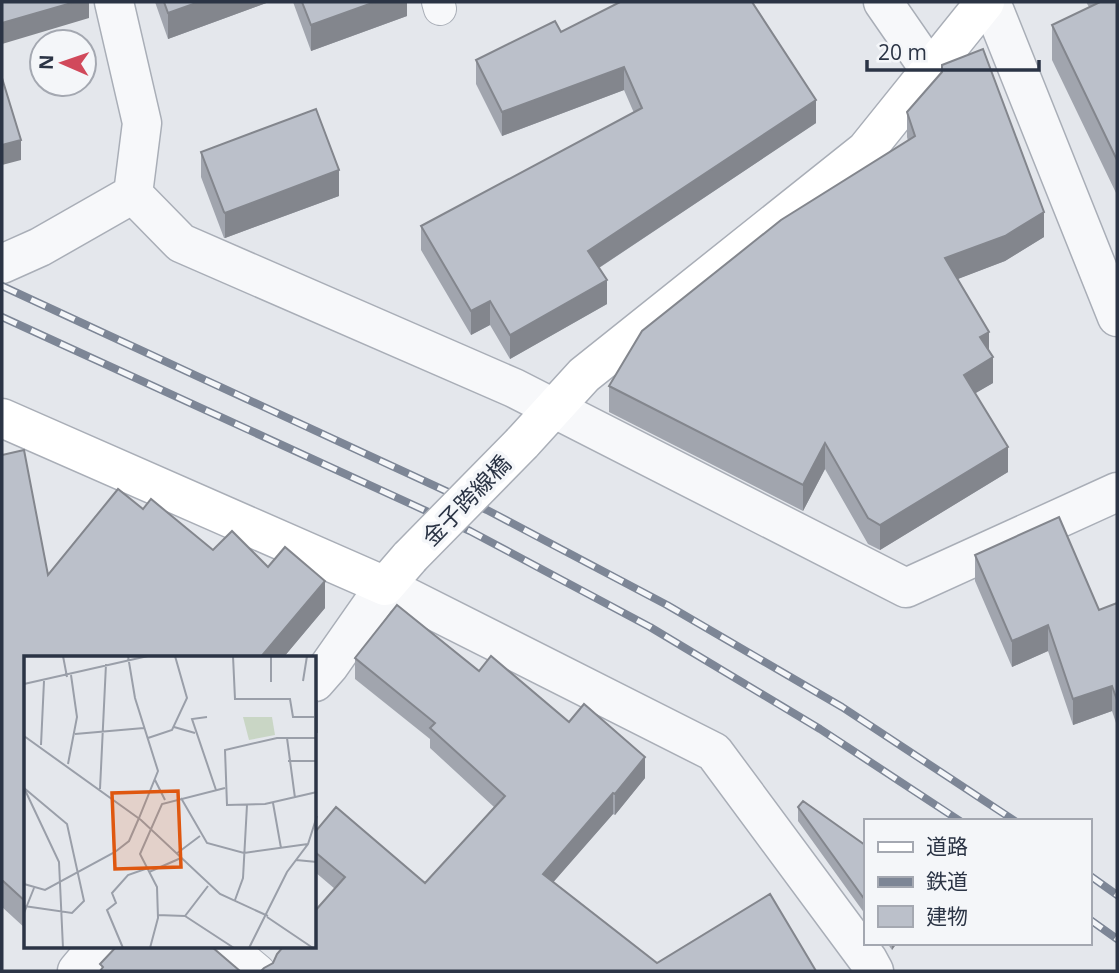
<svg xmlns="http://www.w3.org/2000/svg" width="1119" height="973" font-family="'Open Sans','Noto Sans JP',sans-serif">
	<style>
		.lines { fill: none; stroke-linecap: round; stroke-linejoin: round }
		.lane-casing { stroke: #a9aeb7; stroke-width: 34 }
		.street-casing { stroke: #a9aeb7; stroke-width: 41 }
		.secondary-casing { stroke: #a9aeb7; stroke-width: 41 }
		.lane { stroke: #f7f8fa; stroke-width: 32 }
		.street { stroke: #f7f8fa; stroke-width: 38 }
		.secondary { stroke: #fff; stroke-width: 38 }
		.rail-casing { stroke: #7d8696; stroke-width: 8 }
		.rail { stroke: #f4f6f9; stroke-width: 5; stroke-dasharray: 16; stroke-linecap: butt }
		.secondary-bridge-casing { stroke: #a9aeb7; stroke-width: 41; stroke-linecap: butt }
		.secondary-bridge { stroke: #fff; stroke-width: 38 }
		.wall { fill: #a1a5ae }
		.shaded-wall { fill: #83868d }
		.building { fill: #bbc0ca; stroke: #83868d; stroke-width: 2 }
		.labels { text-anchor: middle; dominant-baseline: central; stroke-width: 7; stroke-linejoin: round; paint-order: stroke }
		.street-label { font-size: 23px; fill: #2b3445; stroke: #f4f6f9 }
		.inset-road { fill: none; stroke: #9a9fa9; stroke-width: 2 }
		.view { fill: #df570f; fill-opacity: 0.15; stroke: #df570f; stroke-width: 3.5 }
		.inset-edge { fill: none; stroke: #2b3445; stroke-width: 3.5 }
	</style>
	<rect width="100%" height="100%" fill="#e4e7ec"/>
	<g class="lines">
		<defs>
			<path id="lane" d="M438 2 440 9
				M230 947 259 971"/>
			<path id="street" d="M114 2 142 123 133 194 181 243 514 388 906 588 1117 492
				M883 2 930 70
				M991 2 1117 317
				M2 264 40 247 133 194
				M315 682 329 666 385 586 714 752 868 960 874 971
				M77 971 97 947"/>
			<path id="secondary" d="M2 418 385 586 410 557
				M522 443 584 375 866 150 985 2"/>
		</defs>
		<!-- lane casing -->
		<use href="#lane" class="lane-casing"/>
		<!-- street casing -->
		<use href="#street" class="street-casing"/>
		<!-- secondary casing -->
		<use href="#secondary" class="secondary-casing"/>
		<!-- lane -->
		<use href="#lane" class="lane"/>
		<!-- street -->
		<use href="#street" class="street"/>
		<!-- secondary -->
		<use href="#secondary" class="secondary"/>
		<defs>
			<path id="rail" d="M2 286 487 510 667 605 842 707 1015 821
				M2 317 470 531 650 627 820 729 960 821
				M1089 875 1117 895
				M1089 919 1117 939"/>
		</defs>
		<!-- rail casing -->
		<use href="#rail" class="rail-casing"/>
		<!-- rail -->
		<use href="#rail" class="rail"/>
		<defs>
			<path id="secondary-bridge" d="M410 557 522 443"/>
		</defs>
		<!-- secondary-bridge casing -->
		<use href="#secondary-bridge" class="secondary-bridge-casing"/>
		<!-- secondary-bridge -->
		<use href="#secondary-bridge" class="secondary-bridge"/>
	</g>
	<!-- wall -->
	<path class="wall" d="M155 2H269L168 39Z
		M293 2H407V16L311 51Z
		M1086 2H1117V195L1052 60V25L1089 7Z
		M561 32 816 123 599 268 607 304 510 359 490 325 471 335 421 250V226L634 113 624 90 502 136 476 84V60Z
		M942 65 1044 237 1005 261 957 279 989 351 993 383 975 393 1008 472 880 550 868 544 825 469 803 511 609 412V386L908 141 907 137V112L942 73Z
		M201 152 339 196 225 238H224L201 177Z
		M2 455 48 575 143 509 213 550 268 567 325 608 283 658H26V929L2 907Z
		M975 555 1099 610 1117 603V726L1112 711 1073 725 1048 651 1012 667 975 581Z
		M355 658 479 671 569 722 645 778 615 815 613 814 553 882 657 963H273L335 889 315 872V832L425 883 494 807 430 748V739L355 679Z
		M798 807 865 845V914L798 821Z
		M887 943H897L892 950Z"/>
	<!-- shaded-wall -->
	<path class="shaded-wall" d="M75 2H89V18L2 44V23Z
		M199 2H269L168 39V13Z
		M375 2H407V16L311 51V25Z
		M624 67V90L502 136V112Z
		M816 100V123L588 275V251Z
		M21 140V160L2 165V145Z
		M339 170V196L225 238V213Z
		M1044 212V237L1005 261 945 284V258Z
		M607 280V304L510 359V335Z
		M490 301V325L471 335V311Z
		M989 332V358L980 337Z
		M993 357V383L964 400V375Z
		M825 443V469L803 511V485Z
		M1008 447V472L880 550V525Z
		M325 581V608L283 658H260Z
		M1048 625V651L1012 667V641Z
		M1112 686V711L1073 725V699Z
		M645 757V778L615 815V794Z
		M613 793V814L543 894V874Z
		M892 943H897L892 950Z"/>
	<!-- building -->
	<path class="building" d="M2 2H75L2 23Z
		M164 2H199L168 13Z
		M302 2H375L311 25Z
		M620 2H752L816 100 588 251 607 280 510 335 490 301 471 311 421 226 642 108 624 67 502 112 476 60 555 21 561 32Z
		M1100 2H1117V160L1052 25Z
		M983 49 1044 212 1005 236 945 258 989 332 980 337 993 357 964 375 1008 447 880 525 868 518 825 443 803 485 609 386 642 331 781 220 915 136 907 112 942 72V65Z
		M2 78 21 140 2 145Z
		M316 109 339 170 225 213 224 212 201 152Z
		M24 450 48 575 118 489 143 509 151 499 213 550 232 531 268 567 285 547 325 581 260 658H26V902L2 880V455Z
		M1059 517 1099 610 1117 603V700L1112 686 1073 699 1048 625 1012 641 975 555Z
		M397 605 479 671 491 656 569 722 584 704 645 757 615 794 613 793 543 874 657 963 770 894 816 971H261L264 968 273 963 277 954 283 947H315V911L345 877 315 852V832L336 807 425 883 505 796 430 728 435 723 355 658Z
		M803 801 865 845V900L798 807Z
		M116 947H212L240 971H100L103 967 100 964Z"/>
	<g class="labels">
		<!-- street labels -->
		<g class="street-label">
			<text transform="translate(466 500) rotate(-46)">金子跨線橋</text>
		</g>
	</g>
	<!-- overview -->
	<g transform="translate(24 656)">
		<rect width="292" height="292" fill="#e4e7ec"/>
		<path d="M219 61H248L251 79 225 84Z" fill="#c9d6c5"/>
		<path class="inset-road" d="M39 0 43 21M209 0 211 43H266L269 61H290M247 0V26M279 25 283 0M0 28 124 0M293 44V77M183 61 168 63 192 134M150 71 171 77M51 78 120 72M0 80 117 164 196 238 244 260M124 82 148 74 163 42 151 0M263 82 271 142M293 82H253L201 94 203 149 241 148 293 136M17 89 20 25M264 105H293M44 108 53 61 47 19M131 124 141 144M76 133 82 8M1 134 35 206 39 292M157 142 183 187 220 197 284 188M249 147 257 192M152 198 176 180M272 204 293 206M125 216 157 202M0 228 21 234 91 196 105 185 115 162 134 115 111 42 104 0M211 244 219 222 223 149M0 250 48 257 60 245 43 168 0 132M0 257 10 232M133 259 161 260 184 230M161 260 210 292M243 261 289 292M99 292 83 254 92 247 88 237 104 219 124 212M126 292 134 262 133 231 116 198 138 148 201 132M225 292 263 216 284 188 293 160"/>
		<path class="view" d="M154 135 157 211 91 213 88 137Z"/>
		<rect width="292" height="292" class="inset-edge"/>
	</g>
	<!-- border -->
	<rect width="1119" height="973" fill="none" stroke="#2b3445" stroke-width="7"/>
	<!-- legend -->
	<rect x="864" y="819" width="228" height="126" fill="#f4f6f9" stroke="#a4a8b1" stroke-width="2"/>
	<rect x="878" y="842" width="35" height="10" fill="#ffffff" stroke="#a4a8b1" stroke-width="2"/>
	<text x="926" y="854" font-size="21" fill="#2b3445">道路</text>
	<rect x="878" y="877" width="35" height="10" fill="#7d8696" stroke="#a4a8b1" stroke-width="2"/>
	<text x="926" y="889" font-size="21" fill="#2b3445">鉄道</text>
	<rect x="878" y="906" width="35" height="21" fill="#bbc0ca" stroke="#a4a8b1" stroke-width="2"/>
	<text x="926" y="924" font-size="21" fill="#2b3445">建物</text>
	<!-- north arrow -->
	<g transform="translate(63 63) rotate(272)"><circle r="33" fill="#f4f6f9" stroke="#a4a8b1" stroke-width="2"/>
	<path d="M0-5L12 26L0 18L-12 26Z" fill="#d1495b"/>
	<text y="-10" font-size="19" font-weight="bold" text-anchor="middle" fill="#2b3445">N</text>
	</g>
	<!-- scale -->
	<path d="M867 60v10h172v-10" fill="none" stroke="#2b3445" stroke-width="3.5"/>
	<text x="878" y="60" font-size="21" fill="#2b3445" stroke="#f4f6f9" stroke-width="5" paint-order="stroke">20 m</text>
</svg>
